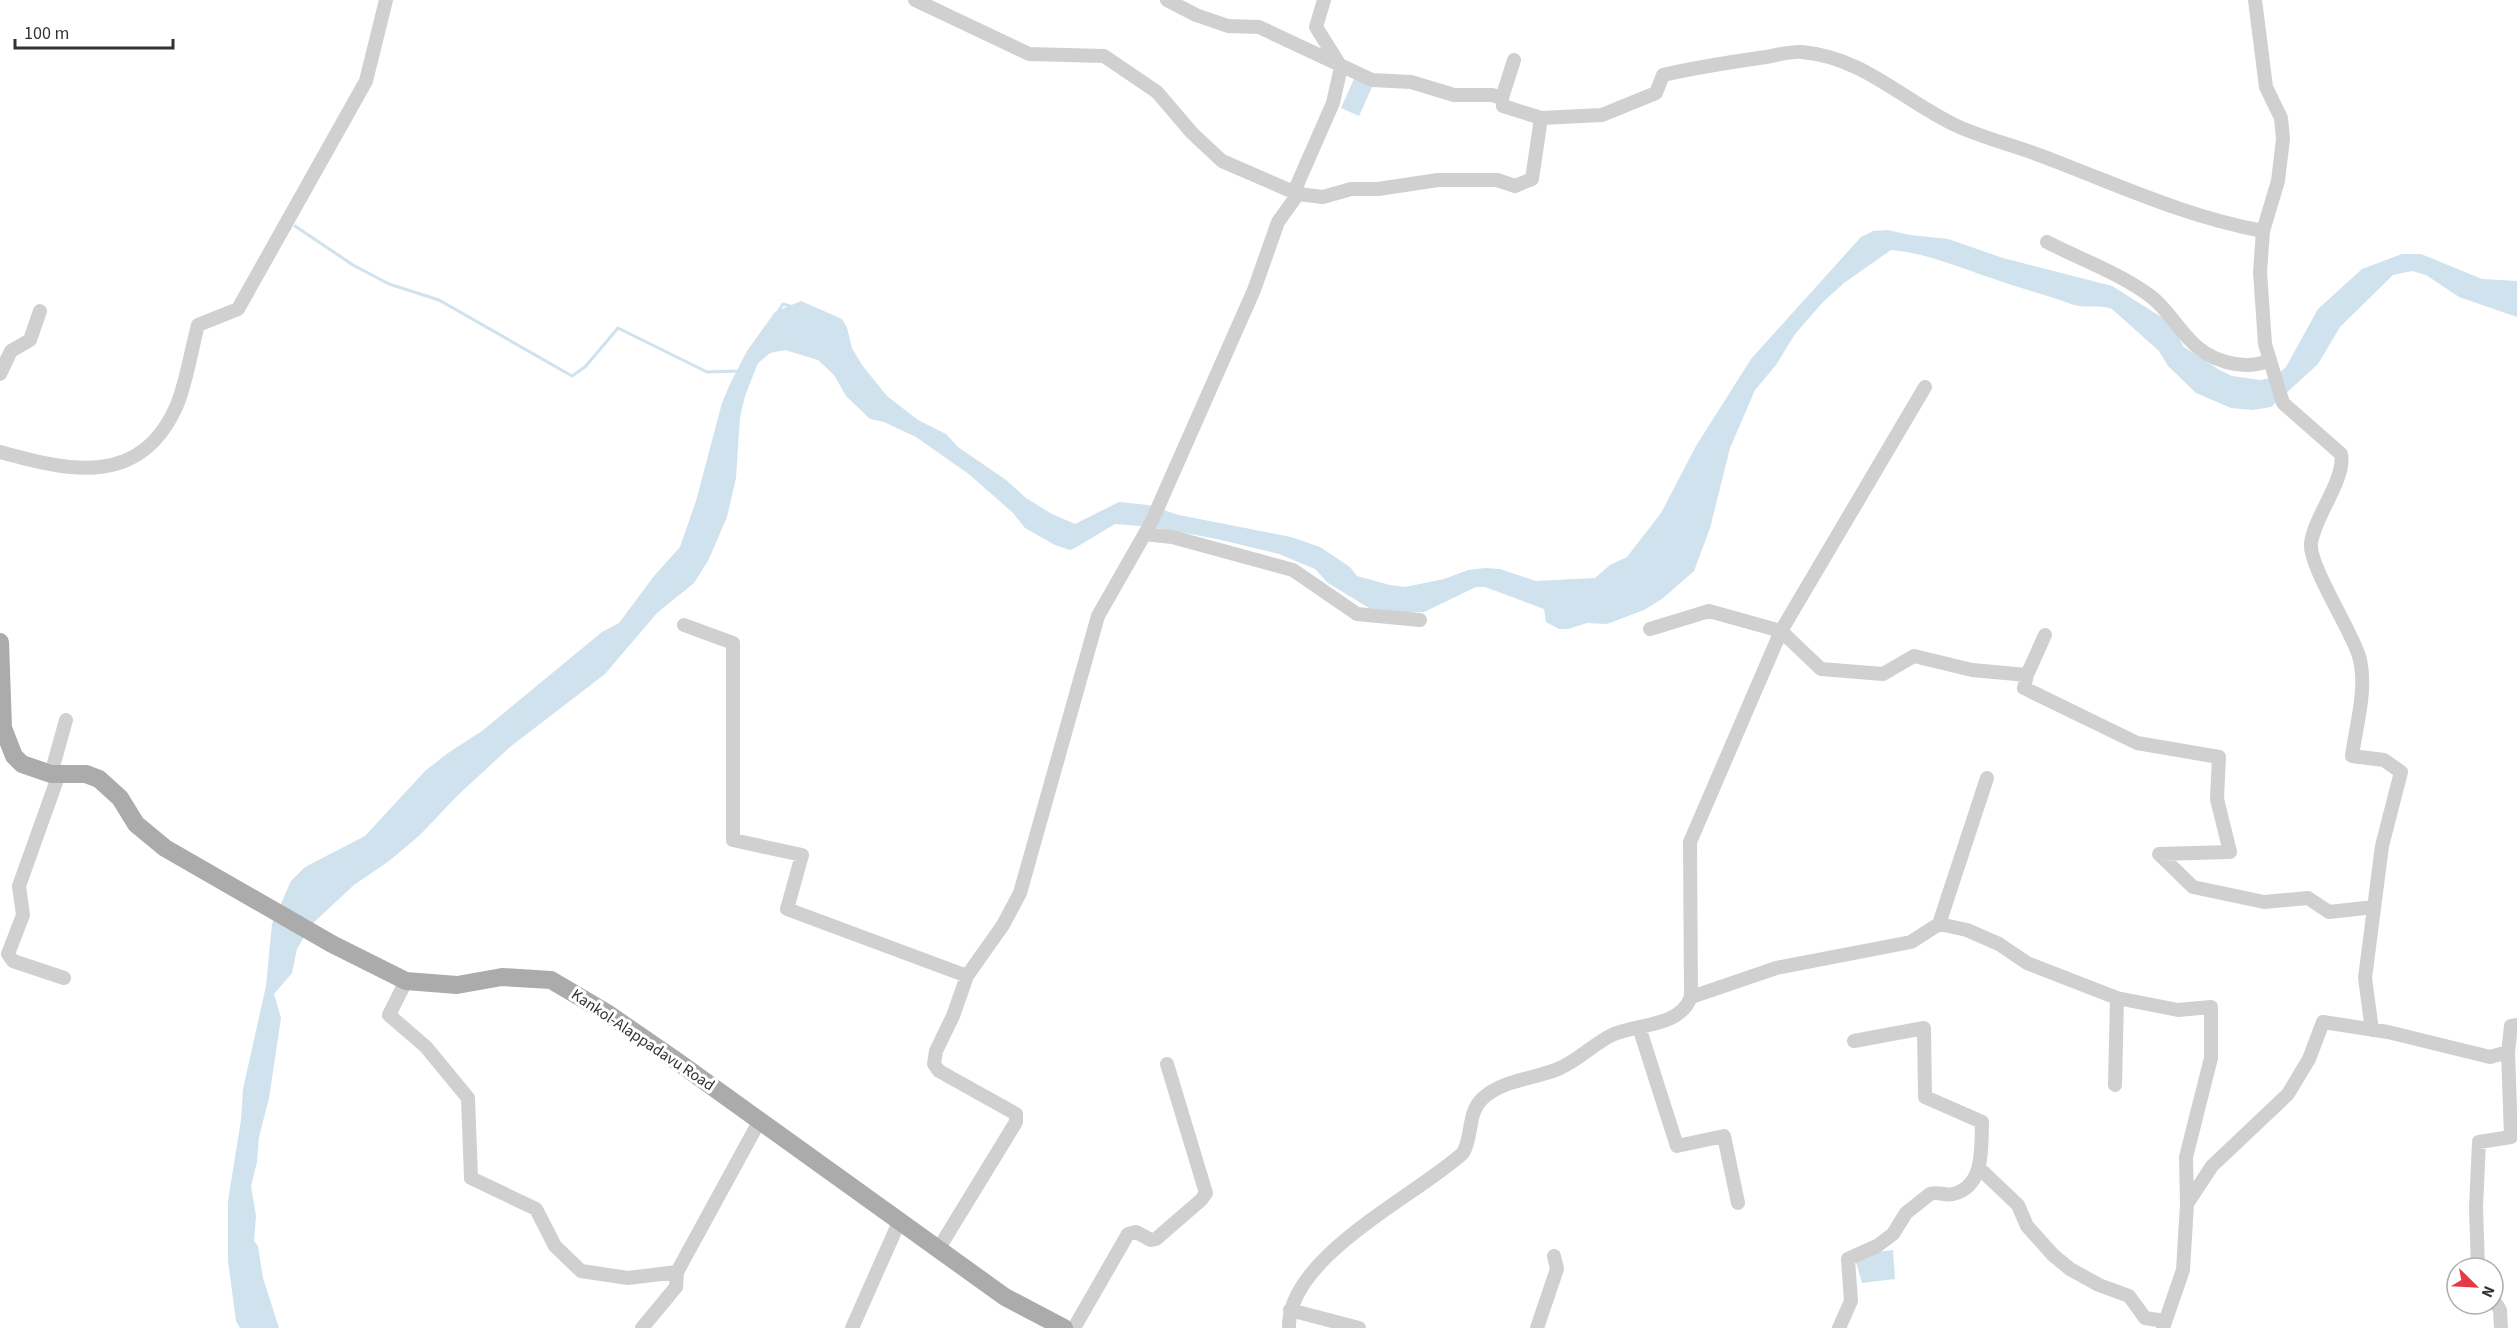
<svg xmlns="http://www.w3.org/2000/svg" width="2517" height="1328" font-family="'Source Sans 3',sans-serif">
	<style>
		.water { fill: #cfe2ee }
		.lines { fill: none; stroke-linecap: round; stroke-linejoin: round }
		.stream { stroke: #cfe2ee; stroke-width: 3 }
		.minor { stroke: #d0d0d0; stroke-width: 14 }
		.major { stroke: #ababab; stroke-width: 18 }
		.labels { text-anchor: middle; dominant-baseline: central; stroke-width: 6; stroke-linejoin: round; paint-order: stroke }
		.street-label { font-size: 16px; fill: #333; stroke: #fff }
	</style>
	<rect width="100%" height="100%" fill="#fff"/>
	<!-- water -->
	<path class="water" d="M1354 79 1372 87 1359 116 1341 108Z
		M1888 230 1910 235 1948 239 2003 258 2112 286 2163 318 2171 325 2184 347 2218 369 2232 376 2260 380 2275 377 2286 367 2318 309 2362 269 2402 254H2421L2482 279 2517 281V317L2459 297 2426 275 2412 271 2393 275 2340 327 2318 364 2271 407 2253 410 2231 408 2196 393 2168 366 2159 351 2112 309C2099 304 2085 309 2071 304 2047 295 2022 289 1997 280 1963 269 1928 253 1891 250L1844 283 1823 302 1795 334 1776 365 1755 390 1730 448 1710 528 1694 571 1662 599 1644 610 1607 624 1587 623 1568 629H1559L1546 622 1544 609 1485 587H1476L1424 612H1399L1369 608 1328 583 1315 569 1279 554 1217 539 1153 527 1115 524 1075 548 1070 550 1055 545 1025 528 1013 513 970 475 916 437 884 422 870 419 846 396 834 375 818 360 785 350 770 353 758 363 745 396 740 417 736 478 727 517 708 561 694 583 657 613 605 674 510 747 458 795 420 835 389 861 354 885 311 925 297 949 292 973 274 994 281 1018 269 1098 259 1137 257 1162 251 1186 256 1216 254 1241 258 1246 263 1278 279 1328H240L236 1321 228 1261V1201L241 1120 243 1089 266 986 272 924 291 881 305 867 365 836 425 771 448 753 482 731 602 632 619 623 654 576 680 547 696 501 722 403 730 384 747 351 775 312 801 301 842 319 847 328 852 348 862 365 887 396 918 420 946 434 958 447 1006 480 1026 498 1052 514 1075 524 1119 502 1148 505 1179 515 1291 537 1320 547 1350 567 1357 576 1390 585 1405 587 1444 579 1468 570 1485 568 1500 569 1536 581 1595 578 1610 565 1627 557 1661 513 1696 446 1751 359 1861 237 1873 231Z
		M1893 1250 1895 1279 1862 1283 1854 1255Z"/>
	<g class="lines">
		<!-- stream -->
		<path class="stream" d="M295 226 353 265 389 284 439 300 572 376 585 367 618 328 707 372 740 371
			M778 312 783 304 790 306"/>
		<!-- minor -->
		<path class="minor" d="M915 0 1029 54 1104 56 1157 92 1192 133 1222 161 1298 194 1278 222 1254 290 1151 523 1098 616 1020 893 1003 925 967 976 953 1016 936 1051 934 1064 939 1071 1016 1114V1122L939 1248
			M1167 0 1196 15 1228 26 1259 27 1372 80 1411 82 1454 95H1492L1502 98
			M1324 0 1316 27 1341 67 1333 103 1297 185 1298 194 1323 197 1351 189H1378L1438 180H1497L1515 186 1532 179 1541 118 1602 115 1656 93 1663 75C1697 67 1731 62 1766 57 1777 55 1791 51 1802 52 1863 57 1905 102 1957 126 1988 140 2021 147 2052 160 2123 187 2187 217 2263 231
			M2255 0 2266 87 2281 118 2283 139 2278 181 2263 231 2260 272 2265 344 2283 403 2341 454C2346 479 2315 515 2311 543 2308 564 2351 630 2359 656 2368 688 2356 725 2352 756L2384 760 2401 772 2382 846 2365 978 2372 1030
			M1514 60 1502 98 1503 106 1541 118
			M2047 242C2080 259 2119 273 2149 295 2166 307 2175 325 2189 339 2208 361 2242 371 2268 361
			M0 374 11 351 30 340 40 311
			M0 452C72 472 141 487 177 405 187 380 191 351 198 325L238 309 366 81 386 0
			M1145 534 1172 537 1293 570 1357 614 1420 620
			M684 625 733 643V840L802 855 787 909 967 976
			M1650 629 1709 611 1781 631 1821 669 1883 674 1914 656 1972 670 2027 675 2045 635
			M2027 675 2024 688 2137 743 2219 757 2217 799 2230 852 2159 854 2193 887 2264 902 2308 898 2329 912 2374 907
			M51 774 66 720
			M59 774 19 886 23 915 8 954 13 961 64 978
			M1939 924 1987 778
			M406 981 389 1015 426 1047 468 1098 471 1178 536 1209 555 1246 581 1271 628 1278 677 1272 760 1120
			M1691 997 1690 842 1781 631 1925 387
			M1639 1027 1677 1146 1724 1136 1738 1203
			M2115 1085 2117 998
			M1980 1169 2018 1205 2027 1226 2053 1255 2070 1269 2099 1285 2129 1296 2145 1318 2165 1321
			M2478 1268 2476 1207 2479 1142 2511 1137 2508 1052
			M2493 1299 2500 1310 2501 1328
			M1290 1310 1359 1328
			M642 1328 676 1287 677 1272
			M852 1328 900 1220
			M1074 1328 1128 1234 1136 1232 1151 1240 1156 1239 1201 1200 1206 1193 1167 1064
			M1289 1328C1287 1257 1416 1196 1463 1153 1473 1136 1467 1114 1482 1099 1501 1080 1534 1079 1558 1069 1578 1061 1593 1044 1612 1035 1638 1023 1679 1028 1691 997L1776 968 1911 942 1939 924 1967 930 1999 944 2027 963 2117 998 2178 1010 2211 1007V1058L2186 1157 2187 1204
			M1537 1328 1557 1269 1554 1256
			M1839 1328 1851 1301 1848 1259 1877 1246 1893 1234 1906 1213 1930 1194C1938 1191 1945 1196 1953 1194 1985 1186 1981 1148 1982 1122L1925 1097 1924 1028 1854 1041
			M2163 1328 2183 1270 2187 1204 2212 1166 2288 1094 2309 1059 2323 1022 2388 1032 2490 1057 2508 1052 2511 1026 2517 1025"/>
		<!-- major -->
		<path class="major" d="M0 642 3 728 14 756 22 764 51 774H86L99 779 120 798 136 824 165 848 332 944 406 981 457 985 502 977 551 980 607 1013 678 1062 1005 1297 1064 1328"/>
	</g>
	<g class="labels">
		<!-- street labels -->
		<g class="street-label">
			<text transform="translate(643 1040) rotate(34)">Kankol-Alappadavu Road</text>
		</g>
	</g>
	<!-- north arrow -->
	<g transform="translate(2475 1286) rotate(114)"><circle r="28" fill="#ffffff" stroke="#adadad" stroke-width="1.5"/>
	<path d="M0-4.5L10 22L0 15L-10 22Z" fill="#e63946"/>
	<text y="-9" font-size="16" font-weight="bold" text-anchor="middle" fill="#333333">N</text>
	</g>
	<!-- scale -->
	<path d="M15 39v9h158v-9" fill="none" stroke="#333333" stroke-width="3"/>
	<text x="24" y="39" font-size="18" fill="#333333" stroke="#ffffff" stroke-width="4.5" paint-order="stroke">100 m</text>
</svg>
